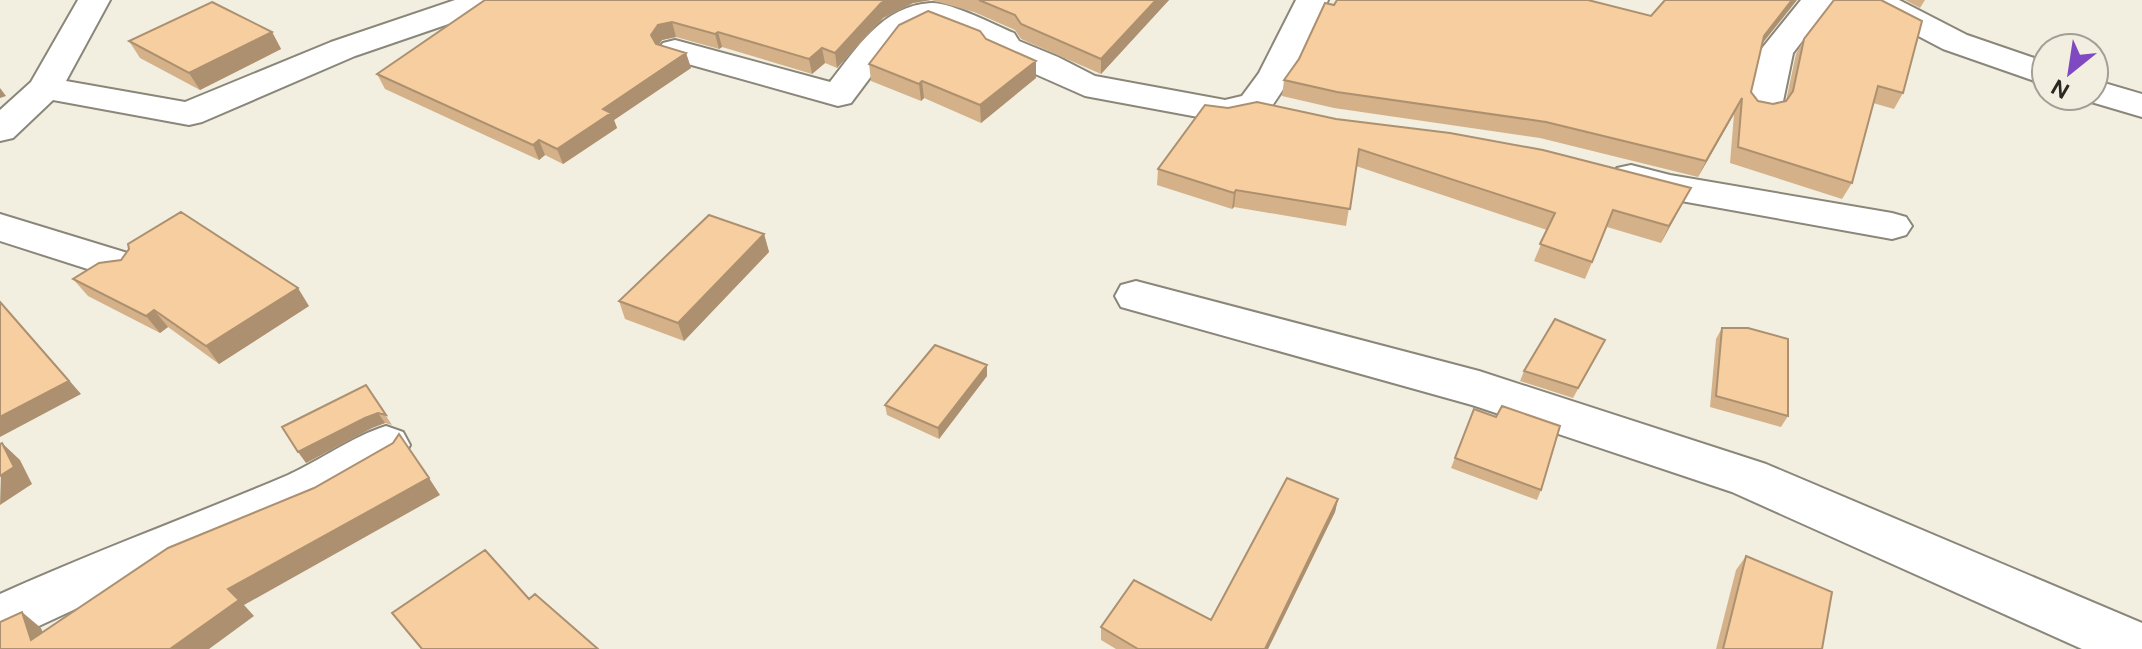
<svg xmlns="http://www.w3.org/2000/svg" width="2142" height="649" font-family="'DM Sans',sans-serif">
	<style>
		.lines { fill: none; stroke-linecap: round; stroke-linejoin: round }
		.minor-casing { stroke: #8a877a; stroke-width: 4 }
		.minor { fill: #fff; fill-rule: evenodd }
		.wall { fill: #d4b189 }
		.shaded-wall { fill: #ac906f }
		.building { fill: #f6ce9f; stroke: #ac906f; stroke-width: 2 }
	</style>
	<rect width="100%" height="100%" fill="#f2efe1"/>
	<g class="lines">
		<defs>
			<path id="minor" d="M78 0H110L66 81 185 102 331 42 455 0H503L498 7 355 56 202 122 189 125 53 100 13 138 0 141V110L31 82Z
				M1296 0H1328L1294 73 1268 112 1225 122 1085 96 988 53 983 45 930 24 899 39 851 103 838 106 663 57 658 50 663 43 675 40 830 82C857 48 882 6 931 3 951 2 994 25 1014 33L1019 41 1058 57 1095 76 1225 100 1242 96 1259 73Z
				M1801 0H1834L1793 53 1782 106 1777 114 1764 117 1751 114 1746 106 1759 52Z
				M1858 0H1899L1967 35 2046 62V85L1943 49 1863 7Z
				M2094 80 2142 94V117L2081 99 2080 96H2094Z
				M1631 165 1670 175 1892 213 1906 217 1912 226 1906 235 1892 239 1670 199 1617 186 1612 177 1617 168Z
				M0 214 134 255 140 265 134 275 119 279 0 241Z
				M1136 281 1479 371 1766 464 2142 623V649H2082L1732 492 1472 405 1121 307 1115 296 1121 285Z
				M386 426 403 432 410 445 403 458 326 502 125 586 0 644V594C95 551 192 516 288 475 321 460 351 437 386 426Z"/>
		</defs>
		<!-- minor casing -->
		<use href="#minor" class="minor-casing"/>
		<!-- minor -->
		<use href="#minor" class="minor"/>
	</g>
	<!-- wall -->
	<path class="wall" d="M485 0H1169L1101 74 1021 39 1015 30 974 12 931 0 913 3 883 18 837 68 825 63 812 74 722 47 719 49 676 37 662 40 659 45 686 53 691 68 614 120 617 128 563 164 545 155 539 160 385 89 377 74Z
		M1665 0H1797L1762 44 1751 92 1758 101 1773 104 1786 101 1796 54 1804 39 1903 93 1894 109 1873 103 1852 183 1842 199 1730 163 1734 114 1698 177 1540 138 1334 108 1282 96 1284 80 1334 5 1651 16Z
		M1905 0H1925L1920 8Z
		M272 32 281 49 200 90 140 58 129 41Z
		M986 39 1036 61V78L981 123 924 98 921 101 871 81 869 64Z
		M1336 119 1691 188 1661 243 1607 227 1585 279 1534 261 1547 230 1356 166 1346 226 1234 207 1232 209 1157 185 1158 169Z
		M764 234 769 252 684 341 625 319 619 301Z
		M73 279 309 306 219 364 168 327 160 333 88 296Z
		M1722 328 1788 416 1781 427 1710 407 1716 339Z
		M1600 350 1573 398 1520 381 1524 371Z
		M987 376 939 439 887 415 885 405Z
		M366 385 392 425 385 423 372 428 306 463Z
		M1474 409 1496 417 1541 490 1537 500 1451 468Z
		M1338 499 1335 512 1268 649H1116L1101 640V627L1211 620Z
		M1746 556 1822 649H1716L1736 570Z"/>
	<!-- shaded-wall -->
	<path class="shaded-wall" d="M887 0H931L913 3 883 18 837 68 835 53 881 3Z
		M1156 0H1169L1101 74V59Z
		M1792 0H1797L1756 51 1764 36Z
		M672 22 676 37 662 40 655 50 651 35 658 25Z
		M272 32 281 49 200 90 189 73Z
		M718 32 722 47 719 49 715 34Z
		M822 48 825 63 812 74 809 59Z
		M686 53 691 68 614 120 617 128 563 164 557 149 603 109Z
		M1036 61V78L981 123 980 105Z
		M922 81 924 98 921 101 919 84Z
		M0 88 6 96 0 98Z
		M1742 98 1734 114 1698 177 1706 161Z
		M539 140 545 155 539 160 533 145Z
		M1691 188 1682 204 1661 243 1669 226Z
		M1236 190 1234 207 1232 209 1234 193Z
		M764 234 769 252 684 341 678 323Z
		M298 288 309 306 219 364 206 346Z
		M0 301 81 394 0 437Z
		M154 310 168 327 160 333 146 316Z
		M987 365V376L939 439 938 428Z
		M378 413 385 423 372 428 306 463 298 452 365 418Z
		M2 443 20 460 32 484 0 505Z
		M429 478 440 495 244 605 254 616 209 649H170L228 589Z
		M1338 499 1335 512 1268 649H1265Z
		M22 612 41 628 49 649 31 640Z"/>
	<!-- building -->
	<path class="building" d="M485 0H887L881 3 835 53 822 48 809 59 718 32 715 34 672 22 658 25 651 35 656 44 686 53 603 109 611 113 557 149 539 140 533 145 377 74Z
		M979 0H1156L1101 59 1021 24 1015 15Z
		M1337 0H1588L1651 16 1665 0H1792L1764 36 1751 92 1758 101 1773 104 1786 101 1793 91 1804 39 1834 0H1881L1922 21 1903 93 1878 86 1852 183 1738 147 1742 98 1706 161 1546 122 1337 92 1284 80 1299 59 1325 3 1334 5Z
		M212 2 272 32 189 73 129 41Z
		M928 11 980 31 986 39 1036 61 980 105 922 81 919 84 869 64 899 25Z
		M1257 102 1336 119 1450 133 1543 150 1691 188 1669 226 1613 210 1592 262 1540 244 1555 213 1359 149 1350 209 1236 190 1234 193 1158 169 1205 105 1228 108Z
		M181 212 298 288 206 346 154 310 146 316 73 279 99 263 121 260 129 249 128 244Z
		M709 215 764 234 678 323 619 301Z
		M0 302 69 381 0 417Z
		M1555 319 1605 340 1578 388 1524 371Z
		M1722 328H1748L1788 339V416L1716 396Z
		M935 345 987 365 938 428 885 405Z
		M366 385 386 415 378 413 365 418 298 452 282 427Z
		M1502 406 1560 426 1541 490 1455 458 1474 409 1496 417Z
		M399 434 429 478 228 589 239 600 170 649H0V622L22 612 31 640 168 548 314 488 393 443Z
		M2 443 14 467 0 476V444Z
		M1287 478 1338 499 1265 649H1138L1101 627 1134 580 1211 620Z
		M485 550 529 599 535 594 598 649H422L392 613Z
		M1746 556 1832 592 1822 649H1723Z"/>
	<!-- north arrow -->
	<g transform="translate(2070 72) rotate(210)"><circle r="38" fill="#f2efe1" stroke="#a29f95" stroke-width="2"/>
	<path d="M0-6L14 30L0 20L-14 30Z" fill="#7f4ac1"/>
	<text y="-12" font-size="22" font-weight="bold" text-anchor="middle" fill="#2a2823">N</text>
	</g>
</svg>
